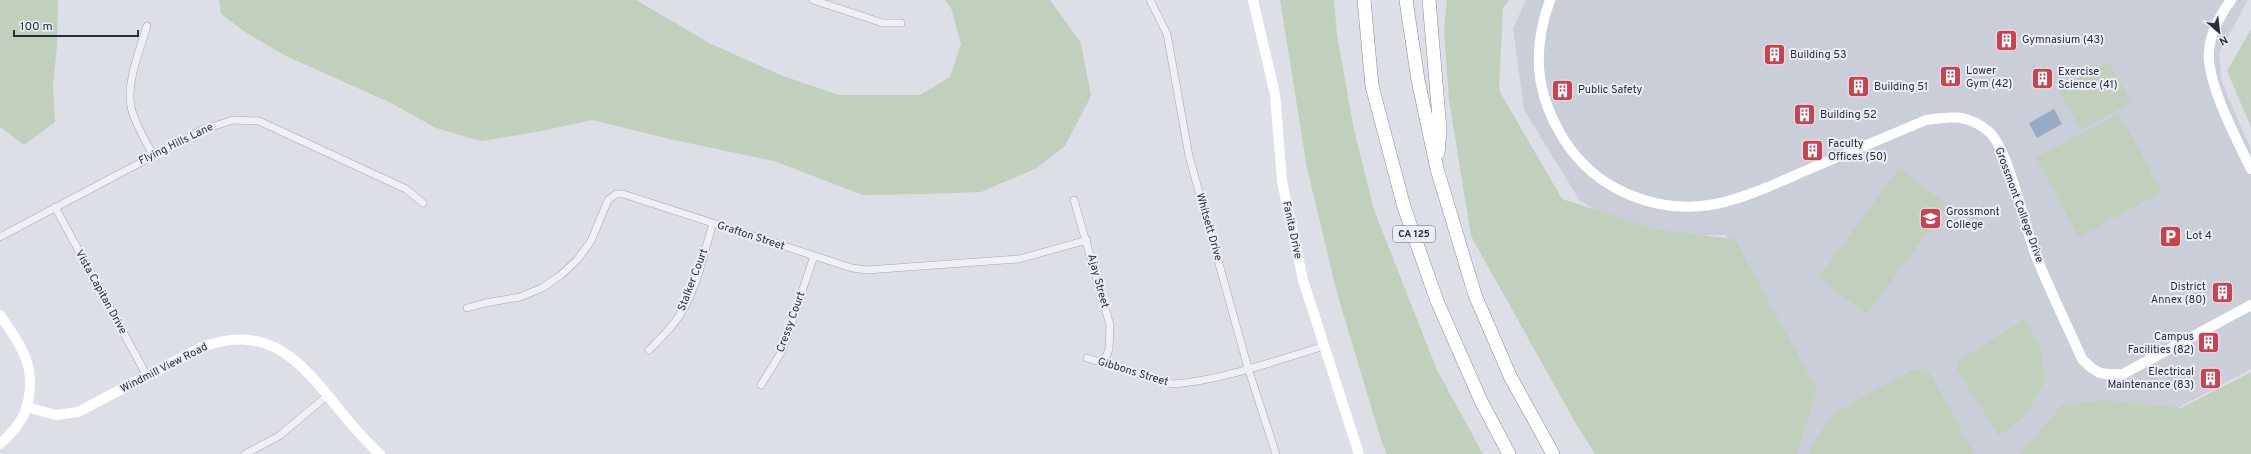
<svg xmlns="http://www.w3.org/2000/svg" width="2251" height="454" font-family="Overpass,sans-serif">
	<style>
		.built { fill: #caced8 }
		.green { fill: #c1d0bd }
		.water { fill: #97abc6 }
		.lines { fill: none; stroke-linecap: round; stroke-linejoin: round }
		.street-casing { stroke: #a2a6b0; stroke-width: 8 }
		.highway-casing { stroke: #848c9c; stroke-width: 14 }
		.street { stroke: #eff0f4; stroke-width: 7 }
		.secondary { stroke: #fff; stroke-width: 10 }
		.highway { stroke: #fff; stroke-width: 13 }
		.labels { text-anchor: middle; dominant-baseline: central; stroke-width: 4; stroke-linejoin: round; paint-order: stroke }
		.shield { fill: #ebeef4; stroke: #616773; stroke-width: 1 }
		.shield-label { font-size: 10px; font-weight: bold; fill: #262d3c }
		.poi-label { font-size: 11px; fill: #262d3c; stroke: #ebeef4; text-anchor: start }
		.street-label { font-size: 11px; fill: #262d3c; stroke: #ebeef4 }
	</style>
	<rect width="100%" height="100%" fill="#dcdfe6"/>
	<!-- built -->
	<path class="built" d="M1526 0H2248L2219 53 2222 83 2251 150V369L2092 454H1795L1808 388 1726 235H1642L1580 201 1524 110 1513 28Z"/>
	<!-- green -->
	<path class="green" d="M0 0H58L57 47 53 85 55 122 24 145 0 127Z
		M219 0H636L709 43 783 76 839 95H920L950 77 961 44 951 8 945 0H1050L1081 43 1091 96 1065 146 1035 169 981 192 925 194 863 195 774 161 674 140 592 120 537 132 481 141 436 128 391 103 286 56 248 34 221 14Z
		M1280 0H1334L1337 35 1353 125 1374 210 1437 370 1483 454H1387L1382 443 1337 293 1307 168Z
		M1447 0H1509L1503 8 1499 90 1562 199 1660 230 1735 239 1817 390 1797 454H1595L1576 424 1471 236 1449 100 1444 31Z
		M2251 29V127L2227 71Z
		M2109 62 2131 102 2081 130 2058 90Z
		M2119 113 2162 192 2079 237 2036 158Z
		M1899 168 1948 205 1867 314 1818 278Z
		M2025 319 2040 347 2046 379 2027 414 1999 436 1957 370 1959 360Z
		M1914 369 1929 372 1975 454H1811L1808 449 1834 413Z
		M2251 372V454H2020L2062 405 2104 400 2181 408Z"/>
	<!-- water -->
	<path class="water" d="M2054 109 2062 124 2037 138 2029 123Z"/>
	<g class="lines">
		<defs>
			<path id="street" d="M813 0 883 23H901
				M1150 0 1167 34 1189 156 1248 368 1276 454
				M147 26C140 50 126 82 131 107 135 124 145 140 153 155
				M1074 200 1110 325 1109 349 1104 362
				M55 207 147 376
				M0 237 202 130 233 120 259 121 406 189 423 203
				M467 308 485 303 520 297 542 288 561 275 577 260 591 241 608 200 616 194H623L852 268 867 270 1019 259 1087 240
				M649 350C660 339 673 327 681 313 697 289 704 251 713 224
				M1087 358 1172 384C1219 381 1279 360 1324 346
				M761 385 782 351 814 256
				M245 454 279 436 328 395"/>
			<path id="highway" d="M1364 0 1372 86 1404 207 1437 301 1481 401 1509 454
				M1406 0 1418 80 1437 169 1475 295 1510 376 1553 454
				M1429 0 1440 130 1438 153"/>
		</defs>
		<!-- street casing -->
		<use href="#street" class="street-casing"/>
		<!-- highway casing -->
		<use href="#highway" class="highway-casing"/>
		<!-- street -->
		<use href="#street" class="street"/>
		<!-- secondary -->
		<path class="secondary" d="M1253 0 1275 94 1282 181 1303 280 1359 454
			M1550 0C1532 50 1535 92 1563 138 1595 190 1656 215 1716 204 1749 197 1781 181 1812 168 1850 152 1888 136 1926 120 1951 116 1969 114 1989 132 2009 149 2025 229 2036 256 2050 291 2067 325 2082 359 2097 375 2102 375 2123 374L2251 305
			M2231 0C2221 14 2210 33 2209 51 2206 82 2237 140 2251 169
			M0 315C8 327 17 339 23 352 34 373 32 407 17 426 12 433 6 438 0 444
			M26 407 56 415 78 412 200 348C294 310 323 406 380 454"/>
		<!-- highway -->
		<use href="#highway" class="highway"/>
	</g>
	<!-- icons -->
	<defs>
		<symbol id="building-square" viewBox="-11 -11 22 22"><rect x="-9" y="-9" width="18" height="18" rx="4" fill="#ca424f" stroke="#ebeef4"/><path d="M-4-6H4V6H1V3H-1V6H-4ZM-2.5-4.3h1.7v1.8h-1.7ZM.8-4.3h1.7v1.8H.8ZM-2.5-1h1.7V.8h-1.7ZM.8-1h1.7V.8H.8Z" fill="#fff"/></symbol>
		<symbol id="university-square" viewBox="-11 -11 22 22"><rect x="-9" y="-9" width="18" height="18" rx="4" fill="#ca424f" stroke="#ebeef4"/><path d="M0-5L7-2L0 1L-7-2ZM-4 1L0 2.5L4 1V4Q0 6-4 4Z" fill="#fff"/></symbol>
		<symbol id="parking-square" viewBox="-11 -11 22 22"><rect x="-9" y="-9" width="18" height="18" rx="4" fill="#ca424f" stroke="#ebeef4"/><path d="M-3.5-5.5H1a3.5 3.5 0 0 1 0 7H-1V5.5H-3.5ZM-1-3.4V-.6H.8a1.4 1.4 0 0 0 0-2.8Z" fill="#fff"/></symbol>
	</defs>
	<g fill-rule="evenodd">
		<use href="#building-square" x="1994" y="28" width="25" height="25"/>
		<use href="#building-square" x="1762" y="42" width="25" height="25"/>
		<use href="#building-square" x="1938" y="64" width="25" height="25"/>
		<use href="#building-square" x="2030" y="66" width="25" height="25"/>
		<use href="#building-square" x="1846" y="74" width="25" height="25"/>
		<use href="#building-square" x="1550" y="78" width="25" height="25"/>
		<use href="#building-square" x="1792" y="102" width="25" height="25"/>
		<use href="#building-square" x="1800" y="138" width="25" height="25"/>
		<use href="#university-square" x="1918" y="206" width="25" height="25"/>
		<use href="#parking-square" x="2158" y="224" width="25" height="25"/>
		<use href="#building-square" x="2210" y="280" width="25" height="25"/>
		<use href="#building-square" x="2196" y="330" width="25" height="25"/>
		<use href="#building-square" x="2198" y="366" width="25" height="25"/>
	</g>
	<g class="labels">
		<!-- shield labels -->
		<rect class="shield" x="1393" y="226" width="42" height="16" rx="3"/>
		<g class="shield-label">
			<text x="1414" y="234">CA 125</text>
		</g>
		<!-- poi labels -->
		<g class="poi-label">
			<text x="2022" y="40">Gymnasium (43)</text>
			<text x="1790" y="55">Building 53</text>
			<text x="1966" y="71">Lower<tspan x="1966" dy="13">Gym (42)</tspan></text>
			<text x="2058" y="72">Exercise<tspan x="2058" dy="13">Science (41)</tspan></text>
			<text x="1874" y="87">Building 51</text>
			<text x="1578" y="90">Public Safety</text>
			<text x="1820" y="115">Building 52</text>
			<text x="1828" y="144">Faculty<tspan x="1828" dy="13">Offices (50)</tspan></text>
			<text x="1946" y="212">Grossmont<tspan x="1946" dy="13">College</tspan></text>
			<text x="2186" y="236">Lot 4</text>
			<text x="2206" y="287" text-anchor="end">District<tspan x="2206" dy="13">Annex (80)</tspan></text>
			<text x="2194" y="337" text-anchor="end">Campus<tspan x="2194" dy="13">Facilities (82)</tspan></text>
			<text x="2194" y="372" text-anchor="end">Electrical<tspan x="2194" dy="13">Maintenance (83)</tspan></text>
		</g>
		<!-- street labels -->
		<g class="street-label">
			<text transform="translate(176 144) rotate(-26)">Flying Hills Lane</text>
			<text transform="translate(2019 205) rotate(70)">Grossmont College Drive</text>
			<text transform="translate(1209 227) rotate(74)">Whitsett Drive</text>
			<text transform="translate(1292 230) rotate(78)">Fanita Drive</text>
			<text transform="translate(751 236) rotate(18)">Grafton Street</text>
			<text transform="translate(693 280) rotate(-69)">Stalker Court</text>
			<text transform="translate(1098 281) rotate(75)">Ajay Street</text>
			<text transform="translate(101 292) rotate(61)">Vista Capitan Drive</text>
			<text transform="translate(791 322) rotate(-70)">Cressy Court</text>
			<text transform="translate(164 368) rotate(-27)">Windmill View Road</text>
			<text transform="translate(1133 372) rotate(17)">Gibbons Street</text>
		</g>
	</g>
	<!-- north arrow -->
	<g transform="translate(2219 32) rotate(152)" stroke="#ebeef4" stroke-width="3" paint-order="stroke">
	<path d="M0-3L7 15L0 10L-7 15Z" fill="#262d3c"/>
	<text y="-6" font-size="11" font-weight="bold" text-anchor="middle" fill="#262d3c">N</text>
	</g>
	<!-- scale -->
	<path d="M14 30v6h124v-6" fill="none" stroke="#262d3c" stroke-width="2"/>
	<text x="20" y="30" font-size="12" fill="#262d3c" stroke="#ebeef4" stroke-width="3" paint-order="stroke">100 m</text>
</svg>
